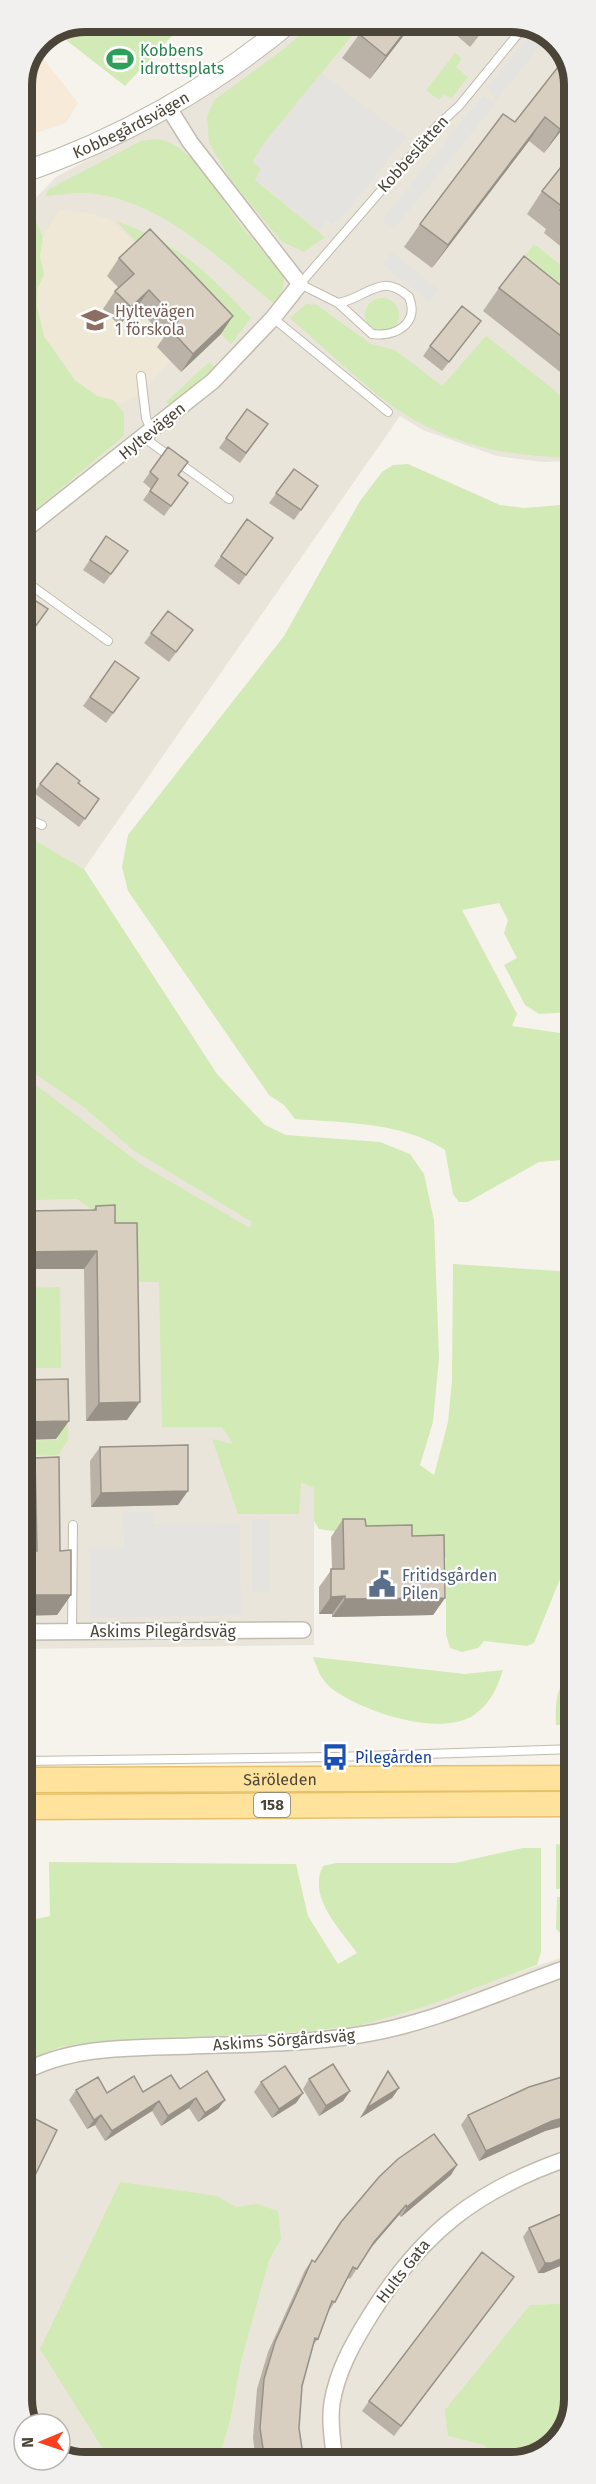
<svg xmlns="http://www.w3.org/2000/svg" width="596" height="2484" font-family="'Fira Sans',sans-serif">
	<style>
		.residential { fill: #eae5da }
		.commercial { fill: #f7ead8 }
		.education { fill: #efe8d6 }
		.green { fill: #d2eab5 }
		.parking { fill: #e5e3e0 }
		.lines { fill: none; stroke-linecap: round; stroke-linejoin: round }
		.service-casing { stroke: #c2bbae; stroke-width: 10 }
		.minor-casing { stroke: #c2bbae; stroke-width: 18 }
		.tertiary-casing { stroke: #c2bbae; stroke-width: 22 }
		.primary-casing { stroke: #e6c16a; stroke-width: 27 }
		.service { stroke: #fff; stroke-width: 8 }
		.minor { stroke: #fff; stroke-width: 15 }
		.tertiary { stroke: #fff; stroke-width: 20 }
		.primary { stroke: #ffe39c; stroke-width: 24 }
		.wall { fill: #bab2a6 }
		.shaded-wall { fill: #979187 }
		.building { fill: #d8cfc1; stroke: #979187; stroke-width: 1.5 }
		.labels { text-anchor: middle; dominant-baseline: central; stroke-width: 4.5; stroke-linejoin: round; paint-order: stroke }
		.shield { fill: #fff; stroke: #817c74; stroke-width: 1.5 }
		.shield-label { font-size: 15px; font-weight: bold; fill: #4b4439 }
		.leisure-label { font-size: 16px; fill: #27864d; stroke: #fff; text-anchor: start }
		.street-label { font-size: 16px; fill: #4b4439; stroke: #fff }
		.education-label { font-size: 16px; fill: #785e54; stroke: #fff; text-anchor: start }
		.service-label { font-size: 16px; fill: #4e5e75; stroke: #fff; text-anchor: start }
		.transit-label { font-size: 16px; fill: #164399; stroke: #fff; text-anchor: start }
		.rim { fill: none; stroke: #4b4439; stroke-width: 8 }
	</style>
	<rect width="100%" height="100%" fill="#f6f3ec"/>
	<!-- residential -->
	<path class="residential" d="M303 21 519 22 554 37 574 73V461L542 462 497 456 423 430 400 416 84 869 21 832V522L124 436 113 400 97 396 37 305 43 236 35 219 21 217V213L56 177 145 129 287 35Z
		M21 934 55 935 254 1214 301 1483 314 1488V1645L22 1649Z
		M575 1953V2303L530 2305 448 2436 483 2445 502 2462H214L221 2452 231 2418 241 2362 269 2261 281 2239 143 2462H77L60 2454V2424H29L22 2411V2063L60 2047 103 2041 304 2032 362 2025Z"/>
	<!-- commercial -->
	<path class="commercial" d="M36 49 78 103 66 123 21 138V84Z"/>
	<!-- education -->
	<path class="education" d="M59 210 87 213 110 219 138 246 107 276 166 338 158 347 171 361 138 394 123 404 97 396 75 380 44 336 37 305 38 287 44 274 40 257 43 236Z"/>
	<!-- green -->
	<path class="green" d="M85 21H186L125 86 57 33Z
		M315 21H364L262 146 253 161 261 169 255 180 325 237 304 252 281 241 232 182 209 143 207 117 214 100 284 49Z
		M455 53 462 59 456 67 468 77 451 99 444 94 439 100 426 90Z
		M158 139C194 145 220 198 241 225 254 243 270 258 284 275L282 293 274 304C219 259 157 195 82 193 70 193 57 195 45 196L49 189 141 141Z
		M21 217 35 219 43 236 40 257 44 274 38 287 37 305 44 336 75 380 97 396 113 400 124 413V436L21 522Z
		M116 221C178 243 206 271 251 318L231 344 222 335 223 332Z
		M534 244 574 275V296L519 263Z
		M365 315a17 17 0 1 1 34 0a17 17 0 1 1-34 0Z
		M306 304 317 305 371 344 395 350 442 386 486 336 574 406V457C508 459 437 441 384 400 351 374 321 345 290 318Z
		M209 362 214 366 209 372 171 405 166 402Z
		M408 464 500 505 524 508 574 504V986L570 1012 539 1014 525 1005 504 965 517 958 504 933 508 920 499 903 462 910 517 1014 512 1026 574 1035V1159L539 1162 468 1202H459L453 1194 445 1150C402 1122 346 1123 295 1119L284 1105 269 1095 128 891 122 867 128 835 284 636 360 501 382 472 393 465Z
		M21 832 84 869 217 1074 265 1125 286 1135 380 1142 410 1154 424 1174 434 1220 439 1358 433 1422 420 1465 434 1475 448 1422 452 1381 453 1264 574 1272 575 1521 563 1549 571 1552 534 1643 527 1646 484 1641 478 1648 462 1652 450 1648 446 1634V1558L439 1547 319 1529 314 1521V1488L301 1483 299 1514H238L212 1439 233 1444 222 1427H162L159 1282H131L113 1226 77 1199 22 1200 21 1074 142 1165 250 1228 252 1222 133 1150 85 1108 21 1064Z
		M60 1287 61 1368H22V1288Z
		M56 1395 67 1398 68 1440 58 1455 22 1456V1441L58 1440Z
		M313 1657 465 1674 503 1670C497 1688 491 1703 474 1715 439 1738 361 1711 331 1688 321 1680 317 1668 313 1657Z
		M575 1669V1725H556C555 1702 556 1684 575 1669Z
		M556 1844 575 1846V1888L556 1889Z
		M523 1848H541V1952L537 1965 423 2007 362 2025 304 2032 103 2041 60 2047 22 2063V1922L50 1916 49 1862 296 1864 308 1916 338 1964 357 1953C340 1929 307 1897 323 1866L336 1863H455Z
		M575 1896V1937L561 1934 556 1929 557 1897Z
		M120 2182 217 2196 236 2207 257 2204 278 2211 281 2239 269 2261 241 2362 231 2418 221 2452 214 2462H111L40 2349Z
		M575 2303C575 2346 584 2401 560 2439 551 2454 518 2462 502 2462L483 2445 448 2436 445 2410 530 2305Z"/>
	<!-- parking -->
	<path class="parking" d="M535 29 549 35 496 101 488 87Z
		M321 73 406 137 346 213 332 225 327 220 319 231 255 180 261 169 253 162 262 146Z
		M483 95 495 104 394 229 382 220Z
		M392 252 439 290 429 302 382 264Z
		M123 1512H153L154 1524 240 1523 241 1615 90 1618 89 1548H124Z
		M252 1519 269 1520V1592H252Z"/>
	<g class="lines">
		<defs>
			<path id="service" d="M338 303C368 298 380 271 409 297 420 324 395 337 372 334L338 303 300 284 437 126 459 106 526 24
				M273 318 388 412
				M141 376 146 418 151 430
				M143 437 229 499
				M21 578 108 641
				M21 816 42 825
				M72 1631 73 1525
				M22 1761 335 1757 575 1749"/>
			<path id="minor" d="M21 533 213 381 273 318 300 284 190 142 167 105
				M22 1632 303 1630
				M22 2073C72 2045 135 2048 191 2046 247 2044 303 2044 359 2035 433 2024 504 1989 575 1965
				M335 2462C333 2443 329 2422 332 2403 337 2372 352 2345 368 2319 421 2232 478 2188 575 2156"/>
			<g id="tertiary">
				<path id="s1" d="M21 173C118 140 213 87 291 21"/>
			</g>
			<g id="primary">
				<path id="s2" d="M22 1780 575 1778"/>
				<path d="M22 1807 575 1804"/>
			</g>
		</defs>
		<!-- service casing -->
		<use href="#service" class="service-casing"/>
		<!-- minor casing -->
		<use href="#minor" class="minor-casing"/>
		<!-- tertiary casing -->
		<use href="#tertiary" class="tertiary-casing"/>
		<!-- primary casing -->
		<use href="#primary" class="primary-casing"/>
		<!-- service -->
		<use href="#service" class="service"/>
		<!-- minor -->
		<use href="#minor" class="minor"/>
		<!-- tertiary -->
		<use href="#tertiary" class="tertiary"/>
		<!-- primary -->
		<use href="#primary" class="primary"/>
	</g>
	<!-- wall -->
	<path class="wall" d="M369 21H415L370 79 342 58Z
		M440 21H490L470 47Z
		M574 73V114L544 153 529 141 432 268 404 247 420 224 515 122Z
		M574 163V172L570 169Z
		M574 177V257L544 233 546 229 527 214 542 191Z
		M119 258 221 334 181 372 157 347 164 337 137 307 119 325 103 309 115 291 119 288 107 276Z
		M499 288 574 296V383L483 311Z
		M481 321 442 371 423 356 430 346Z
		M268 424 240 463 219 448 226 438Z
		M168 447 178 475 188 483 164 516 143 500 151 489 143 482Z
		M294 469 318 486 294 520 269 503Z
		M247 519 273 538 239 585 214 566Z
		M106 536 128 551 104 584 83 570Z
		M168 611 193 630 169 662 144 643Z
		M115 661 139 678 106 723 83 706Z
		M78 783 99 799 79 827 34 793 40 784Z
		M96 1206 115 1223 127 1420 86 1421 84 1269 93 1210Z
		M100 1447 178 1505 91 1507 90 1461Z
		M35 1458 71 1595 57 1615 22 1551V1477Z
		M343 1519 366 1526 412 1536 445 1598 433 1615 332 1617V1614H319V1587L332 1569 331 1537Z
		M388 2071 399 2088 392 2098 360 2118 381 2081Z
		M575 2073V2123L545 2131 479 2161 461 2125 468 2115Z
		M309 2079 350 2091 343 2101 319 2116 303 2089Z
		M261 2082 303 2093 296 2103 272 2118 254 2092Z
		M180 2089 225 2100 218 2109 198 2122 189 2108 161 2126 152 2111 105 2141 95 2125 87 2129 69 2100 76 2090 107 2093 143 2092Z
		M451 2175 401 2217 399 2215 370 2249 350 2279 348 2278 335 2302 328 2312 318 2339 314 2344 302 2386 299 2428 304 2462H256L253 2438 257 2389 268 2352 305 2270 312 2260 315 2261Z
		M575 2208 544 2273H538L523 2237 529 2228Z
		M507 2287 394 2436 362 2411 369 2401Z"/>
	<!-- shaded-wall -->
	<path class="shaded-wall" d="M413 21H415L370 79 386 56Z
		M489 21H490L470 47Z
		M574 112V114L544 153 560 129Z
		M545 117 529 141 432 268 448 245Z
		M149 290 137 307 119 325 131 307Z
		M233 316 221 334 181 372 193 354Z
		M97 1251 84 1269H22V1252Z
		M140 1402 127 1420 86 1421 99 1403Z
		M69 1421 56 1439 22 1440V1422Z
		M188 1491 178 1505 91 1507 101 1493Z
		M22 1595H71L57 1615 22 1616Z
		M345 1596 332 1614H319L331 1597Z
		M445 1598 433 1615 332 1617 345 1599Z
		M399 2088 392 2098 360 2118 367 2108Z
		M350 2091 343 2101 319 2116 326 2106Z
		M303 2093 296 2103 272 2118 279 2109Z
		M196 2098 189 2108 161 2126 168 2116Z
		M225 2100 218 2109 198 2122 205 2113Z
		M159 2101 152 2111 105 2141 112 2131Z
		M101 2115 95 2125 87 2129 94 2120Z
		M575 2115V2123L545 2131 479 2161 486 2151 552 2121Z
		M457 2165 451 2175 401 2217 407 2207Z
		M406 2205 399 2215 367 2252 374 2242Z
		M575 2253V2260L544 2273H538L545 2263Z"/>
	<!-- building -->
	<path class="building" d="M369 21H413L386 56 359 34Z
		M565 58 574 73V112L560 129 545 117 448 245 420 224 503 114 515 122Z
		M561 167 574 177V221L560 210 563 207 542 191Z
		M150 229 233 316 193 354 170 329 178 321 149 290 131 307 115 291 134 274 119 258Z
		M524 256 574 296V346L499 288Z
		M462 306 481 321 449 362 430 346Z
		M247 409 268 424 246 453 226 438Z
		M168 447 188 462 178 475 188 483 171 506 150 491 158 479 150 472Z
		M294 469 318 486 301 510 276 493Z
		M247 519 273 538 246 575 221 556Z
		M106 536 128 551 111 574 90 560Z
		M21 591 48 609 22 645 21 644Z
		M168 611 193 630 176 652 151 633Z
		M115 661 139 678 113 713 90 697Z
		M21 728 27 732 21 740Z
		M57 763 80 781 78 783 99 799 85 819 40 784Z
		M115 1205V1223H137L140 1402 99 1403 97 1251 22 1252V1211L96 1210V1206Z
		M68 1379 69 1421 22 1422V1380Z
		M188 1445V1491L101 1493 100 1447Z
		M59 1457 60 1551 71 1550V1595H22V1551H37L35 1458Z
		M343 1519H365L366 1526 412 1525V1536L444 1535 445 1598 345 1599V1596L331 1597V1569H344Z
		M22 1877H25V1892L22 1893Z
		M333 2064 350 2091 326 2106 309 2079Z
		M285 2066 303 2093 279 2109 261 2082Z
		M207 2071 225 2100 205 2113 196 2098 168 2116 159 2101 112 2131 101 2115 94 2120 76 2090 98 2077 107 2093 134 2076 143 2092 171 2075 180 2089Z
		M388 2071 399 2088 367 2108Z
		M575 2073V2115L552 2121 486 2151 468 2115 529 2087Z
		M24 2113 57 2130 22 2202V2118Z
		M434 2134 457 2165 407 2207 406 2205 374 2242 357 2269 353 2267 335 2302 332 2301 318 2339 315 2338 302 2386 299 2428 304 2462H265L260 2428 264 2379 275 2342 312 2260 315 2262 341 2222 379 2177 398 2159Z
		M575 2208V2253L551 2263H545L529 2228Z
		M482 2252 514 2277 401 2426 369 2401Z"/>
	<!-- icons -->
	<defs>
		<symbol id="stadium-bare" viewBox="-9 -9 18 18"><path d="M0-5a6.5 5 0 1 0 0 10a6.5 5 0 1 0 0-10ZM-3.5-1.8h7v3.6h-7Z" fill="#2e9e5b" stroke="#fff" stroke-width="2.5" paint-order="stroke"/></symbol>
		<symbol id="school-bare" viewBox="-9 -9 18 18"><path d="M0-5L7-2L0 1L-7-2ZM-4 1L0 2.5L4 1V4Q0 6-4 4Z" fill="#8d6e63" stroke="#fff" stroke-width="2.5" paint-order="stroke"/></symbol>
		<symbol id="civic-bare" viewBox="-9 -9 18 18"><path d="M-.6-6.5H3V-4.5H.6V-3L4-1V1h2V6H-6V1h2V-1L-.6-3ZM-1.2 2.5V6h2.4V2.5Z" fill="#5c6f8a" stroke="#fff" stroke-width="2.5" paint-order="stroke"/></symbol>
		<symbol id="bus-bare" viewBox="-9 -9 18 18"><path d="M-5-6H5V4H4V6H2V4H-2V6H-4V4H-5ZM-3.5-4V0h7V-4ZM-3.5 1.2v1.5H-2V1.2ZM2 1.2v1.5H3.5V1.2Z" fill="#1a4fb4" stroke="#fff" stroke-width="2.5" paint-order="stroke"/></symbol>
	</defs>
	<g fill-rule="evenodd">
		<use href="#stadium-bare" x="101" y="40" width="38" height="38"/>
		<use href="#school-bare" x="76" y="301" width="38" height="38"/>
		<use href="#civic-bare" x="363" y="1565" width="38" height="38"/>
		<use href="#bus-bare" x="316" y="1738" width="38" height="38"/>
	</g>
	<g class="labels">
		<!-- shield labels -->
		<rect class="shield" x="254" y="1793" width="36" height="24" rx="4.5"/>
		<g class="shield-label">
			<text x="272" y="1805">158</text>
		</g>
		<!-- leisure labels -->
		<g class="leisure-label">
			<text x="140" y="50">Kobbens<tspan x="140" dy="18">idrottsplats</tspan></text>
		</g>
		<!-- street labels -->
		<g class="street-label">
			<text stroke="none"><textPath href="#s1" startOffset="120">Kobbegårdsvägen</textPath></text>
			<text transform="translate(413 154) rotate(-48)">Kobbeslätten</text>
			<text transform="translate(152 431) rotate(-39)">Hyltevägen</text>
			<text x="163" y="1631">Askims Pilegårdsväg</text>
			<text stroke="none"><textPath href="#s2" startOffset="258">Säröleden</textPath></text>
			<text transform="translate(284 2040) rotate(-4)">Askims Sörgårdsväg</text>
			<text transform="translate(403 2271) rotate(-52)">Hults Gata</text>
		</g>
		<!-- education labels -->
		<g class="education-label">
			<text x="115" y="311">Hyltevägen<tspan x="115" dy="18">1 förskola</tspan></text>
		</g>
		<!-- service labels -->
		<g class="service-label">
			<text x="402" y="1575">Fritidsgården<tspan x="402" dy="18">Pilen</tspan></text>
		</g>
		<!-- transit labels -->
		<g class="transit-label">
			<text x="355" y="1757">Pilegården</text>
		</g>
	</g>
	<!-- crop -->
	<path d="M0 0H596V2484H0ZM85 32H511A53 53 0 0 1 564 85V2399A53 53 0 0 1 511 2452H85A53 53 0 0 1 32 2399V85A53 53 0 0 1 85 32Z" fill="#f1f0ef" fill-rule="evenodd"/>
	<path class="rim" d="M85 32H511A53 53 0 0 1 564 85V2399A53 53 0 0 1 511 2452H85A53 53 0 0 1 32 2399V85A53 53 0 0 1 85 32Z"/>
	<!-- north arrow -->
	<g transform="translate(42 2442) rotate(268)"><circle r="28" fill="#ffffff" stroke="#b7b4b0" stroke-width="1.5"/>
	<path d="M0-4.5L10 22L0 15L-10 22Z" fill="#fc3f1d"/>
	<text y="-9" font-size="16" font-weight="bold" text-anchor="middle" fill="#4b4439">N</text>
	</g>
</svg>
